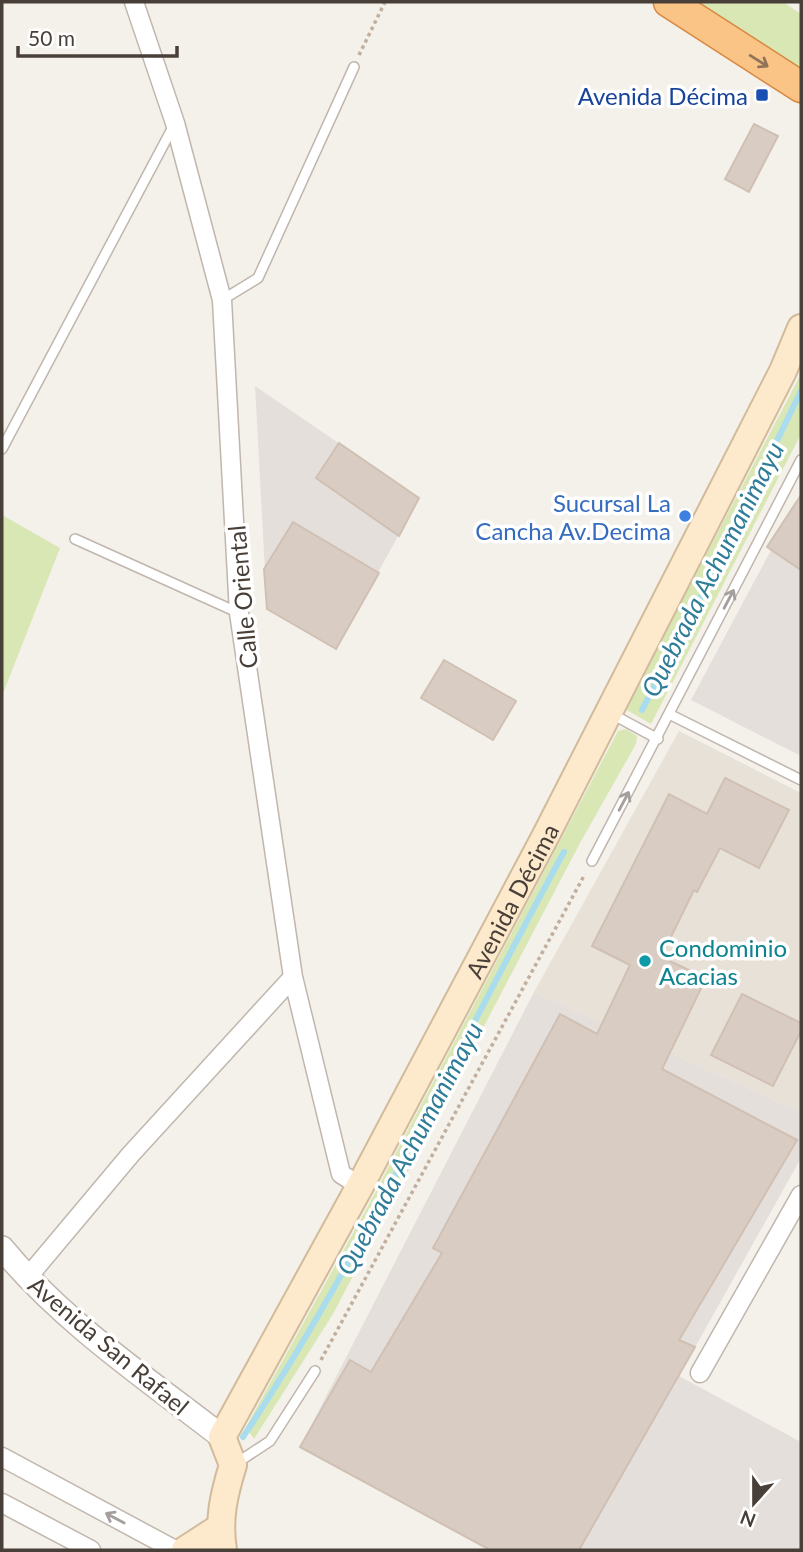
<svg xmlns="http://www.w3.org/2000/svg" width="803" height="1552" font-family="Lato,sans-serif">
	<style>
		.residential { fill: #e8e1d8 }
		.industrial { fill: #e4dfdb }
		.green { fill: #d8e7b4 }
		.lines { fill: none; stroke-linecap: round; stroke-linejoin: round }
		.stream { stroke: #a9ddee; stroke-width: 6 }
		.building { fill: #d9cdc3; stroke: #d0c0b3; stroke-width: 2 }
		.service-casing { stroke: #c0b6ad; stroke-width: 12 }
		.minor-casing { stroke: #c0b6ad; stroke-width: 21 }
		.tertiary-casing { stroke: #c0b6ad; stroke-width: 26 }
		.secondary-casing { stroke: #d2bb9b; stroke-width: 30 }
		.trunk-casing { stroke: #d88840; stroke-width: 33 }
		.path { stroke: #c1af9e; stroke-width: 3.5; stroke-dasharray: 3.5 3.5; stroke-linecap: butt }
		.service { stroke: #fff; stroke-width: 9 }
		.minor { stroke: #fff; stroke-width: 18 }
		.tertiary { stroke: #fff; stroke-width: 23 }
		.secondary { stroke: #fde9cc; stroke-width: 26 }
		.trunk { stroke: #fac487; stroke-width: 30 }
		.oneway { stroke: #8f7458 }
		.oneway2 { stroke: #a49f9c }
		.transit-dot { fill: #1a4fb4; stroke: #fff; stroke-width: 2.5 }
		.shop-dot { fill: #3f7fe0; stroke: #fff; stroke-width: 2.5 }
		.culture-dot { fill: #0f9aa8; stroke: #fff; stroke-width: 2.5 }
		.labels { text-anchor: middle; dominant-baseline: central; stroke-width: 7; stroke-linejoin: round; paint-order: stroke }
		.transit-label { font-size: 24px; fill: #164399; stroke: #fff; text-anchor: end }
		.shop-label { font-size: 24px; fill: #366cbe; stroke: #fff; text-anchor: end }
		.street-label { font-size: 24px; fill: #483f38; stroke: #fff }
		.culture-label { font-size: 24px; fill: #0d838f; stroke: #fff; text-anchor: start }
		.water-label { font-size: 26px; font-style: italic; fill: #2f7d99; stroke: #fff }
	</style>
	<rect width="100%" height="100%" fill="#f4f0ea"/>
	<!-- residential -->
	<path class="residential" d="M679 731 801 793V1112L534 992Z"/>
	<!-- industrial -->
	<path class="industrial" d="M255 386 419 498 336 649 267 609Z
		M801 494V756L691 700Z
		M534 992 801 1112V1158L679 1376 801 1442V1550H490L300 1447Z"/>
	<!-- green -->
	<path class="green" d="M689 2H783L801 14V68Z
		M801 374V434L651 724 625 709Z
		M2 515 60 548 2 696Z
		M626 729 637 736 636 744 580 843 333 1314 254 1439 246 1427 367 1208 618 731Z"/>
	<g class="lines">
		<!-- stream -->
		<path class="stream" d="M642 710 711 577 801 391
			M243 1437C366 1252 457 1047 564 852"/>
	</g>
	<!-- building -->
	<path class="building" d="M754 124 778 136 749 192 725 179Z
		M339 443 419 498 399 536 316 478Z
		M801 495V570L767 547Z
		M293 522 379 573 336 649 267 609 264 569Z
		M444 660 516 701 493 740 421 698Z
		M725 778 789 810 759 868 720 848 697 892 694 890 661 957 706 978 662 1069 797 1140 679 1340 695 1347 579 1550H490L300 1447 350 1360 371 1372 442 1253 433 1248 560 1014 597 1034 630 965 592 946 669 794 707 814Z
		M742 994 801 1023V1031L773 1086 711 1055Z"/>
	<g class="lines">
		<defs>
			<path id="service" d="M222 300 258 278 354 67
				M2 449 174 125
				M75 539 239 613
				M610 713 658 739
				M669 714 801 780
				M592 861 801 460
				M235 1464 270 1441 315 1371"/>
			<path id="minor" d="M134 2 175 123 222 300 239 613 293 977 341 1174 360 1186
				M27 1278 131 1154 293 977
				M700 1373 801 1195
				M2 1457 175 1550
				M2 1503 91 1550"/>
			<path id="tertiary" d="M2 1248C63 1322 146 1378 222 1437"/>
			<g id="secondary">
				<path d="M185 1550 219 1528"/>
				<path id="s1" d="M223 1550C218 1519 224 1494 233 1465L222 1437 360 1186 545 837 783 371 801 328"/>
			</g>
			<path id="trunk" d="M669 2 801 87"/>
		</defs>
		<!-- service casing -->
		<use href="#service" class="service-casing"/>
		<!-- minor casing -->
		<use href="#minor" class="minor-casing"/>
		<!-- tertiary casing -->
		<use href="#tertiary" class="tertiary-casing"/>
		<!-- secondary casing -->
		<use href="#secondary" class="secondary-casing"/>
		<!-- trunk casing -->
		<use href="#trunk" class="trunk-casing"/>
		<!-- path -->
		<path class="path" d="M359 55 385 2
			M321 1360 585 874"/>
		<!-- service -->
		<use href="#service" class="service"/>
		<!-- minor -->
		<use href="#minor" class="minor"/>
		<!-- tertiary -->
		<use href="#tertiary" class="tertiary"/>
		<!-- secondary -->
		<use href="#secondary" class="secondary"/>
		<!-- trunk -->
		<use href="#trunk" class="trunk"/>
	</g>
	<!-- one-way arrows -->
	<defs><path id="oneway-shaft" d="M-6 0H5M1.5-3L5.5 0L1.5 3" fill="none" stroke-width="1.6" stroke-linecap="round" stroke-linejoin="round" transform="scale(1.75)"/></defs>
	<use class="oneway" href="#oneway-shaft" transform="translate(759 61) rotate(32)"/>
	<g class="oneway2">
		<use href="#oneway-shaft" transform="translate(729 599) rotate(-62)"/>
		<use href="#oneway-shaft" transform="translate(624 801) rotate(-62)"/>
		<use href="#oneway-shaft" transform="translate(115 1518) rotate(-152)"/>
	</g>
	<!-- markers -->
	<rect class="transit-dot" x="755" y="88" width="14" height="14" rx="3.5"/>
	<circle class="shop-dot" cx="685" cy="516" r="7"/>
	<circle class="culture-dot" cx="645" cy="961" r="7"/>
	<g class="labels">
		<!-- transit labels -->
		<g class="transit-label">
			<text x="748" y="95">Avenida Décima</text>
		</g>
		<!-- shop labels -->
		<g class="shop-label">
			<text x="671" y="502">Sucursal La<tspan x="671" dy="28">Cancha Av.Decima</tspan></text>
		</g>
		<!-- street labels -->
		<g class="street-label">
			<text transform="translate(242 597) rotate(-95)">Calle Oriental</text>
			<text stroke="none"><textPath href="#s1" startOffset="726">Avenida Décima</textPath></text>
			<text transform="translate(109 1345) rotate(40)">Avenida San Rafael</text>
		</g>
		<!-- culture labels -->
		<g class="culture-label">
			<text x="659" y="947">Condominio<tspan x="659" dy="28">Acacias</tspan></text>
		</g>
		<!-- water labels -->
		<g class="water-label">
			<text transform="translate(712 569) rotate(-63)">Quebrada Achumanimayu</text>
			<text transform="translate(409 1148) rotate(-62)">Quebrada Achumanimayu</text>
		</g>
	</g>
	<!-- border -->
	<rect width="803" height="1552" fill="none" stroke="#483f38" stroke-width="7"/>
	<!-- north arrow -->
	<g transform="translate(754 1503) rotate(201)" stroke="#ffffff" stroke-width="5" paint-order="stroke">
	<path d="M0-5L12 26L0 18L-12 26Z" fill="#483f38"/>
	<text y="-10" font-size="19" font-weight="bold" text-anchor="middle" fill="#483f38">N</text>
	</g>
	<!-- scale -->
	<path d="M18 46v10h159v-10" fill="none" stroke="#483f38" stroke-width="3.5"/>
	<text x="28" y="46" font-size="21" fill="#483f38" stroke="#ffffff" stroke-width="5" paint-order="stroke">50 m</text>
</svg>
